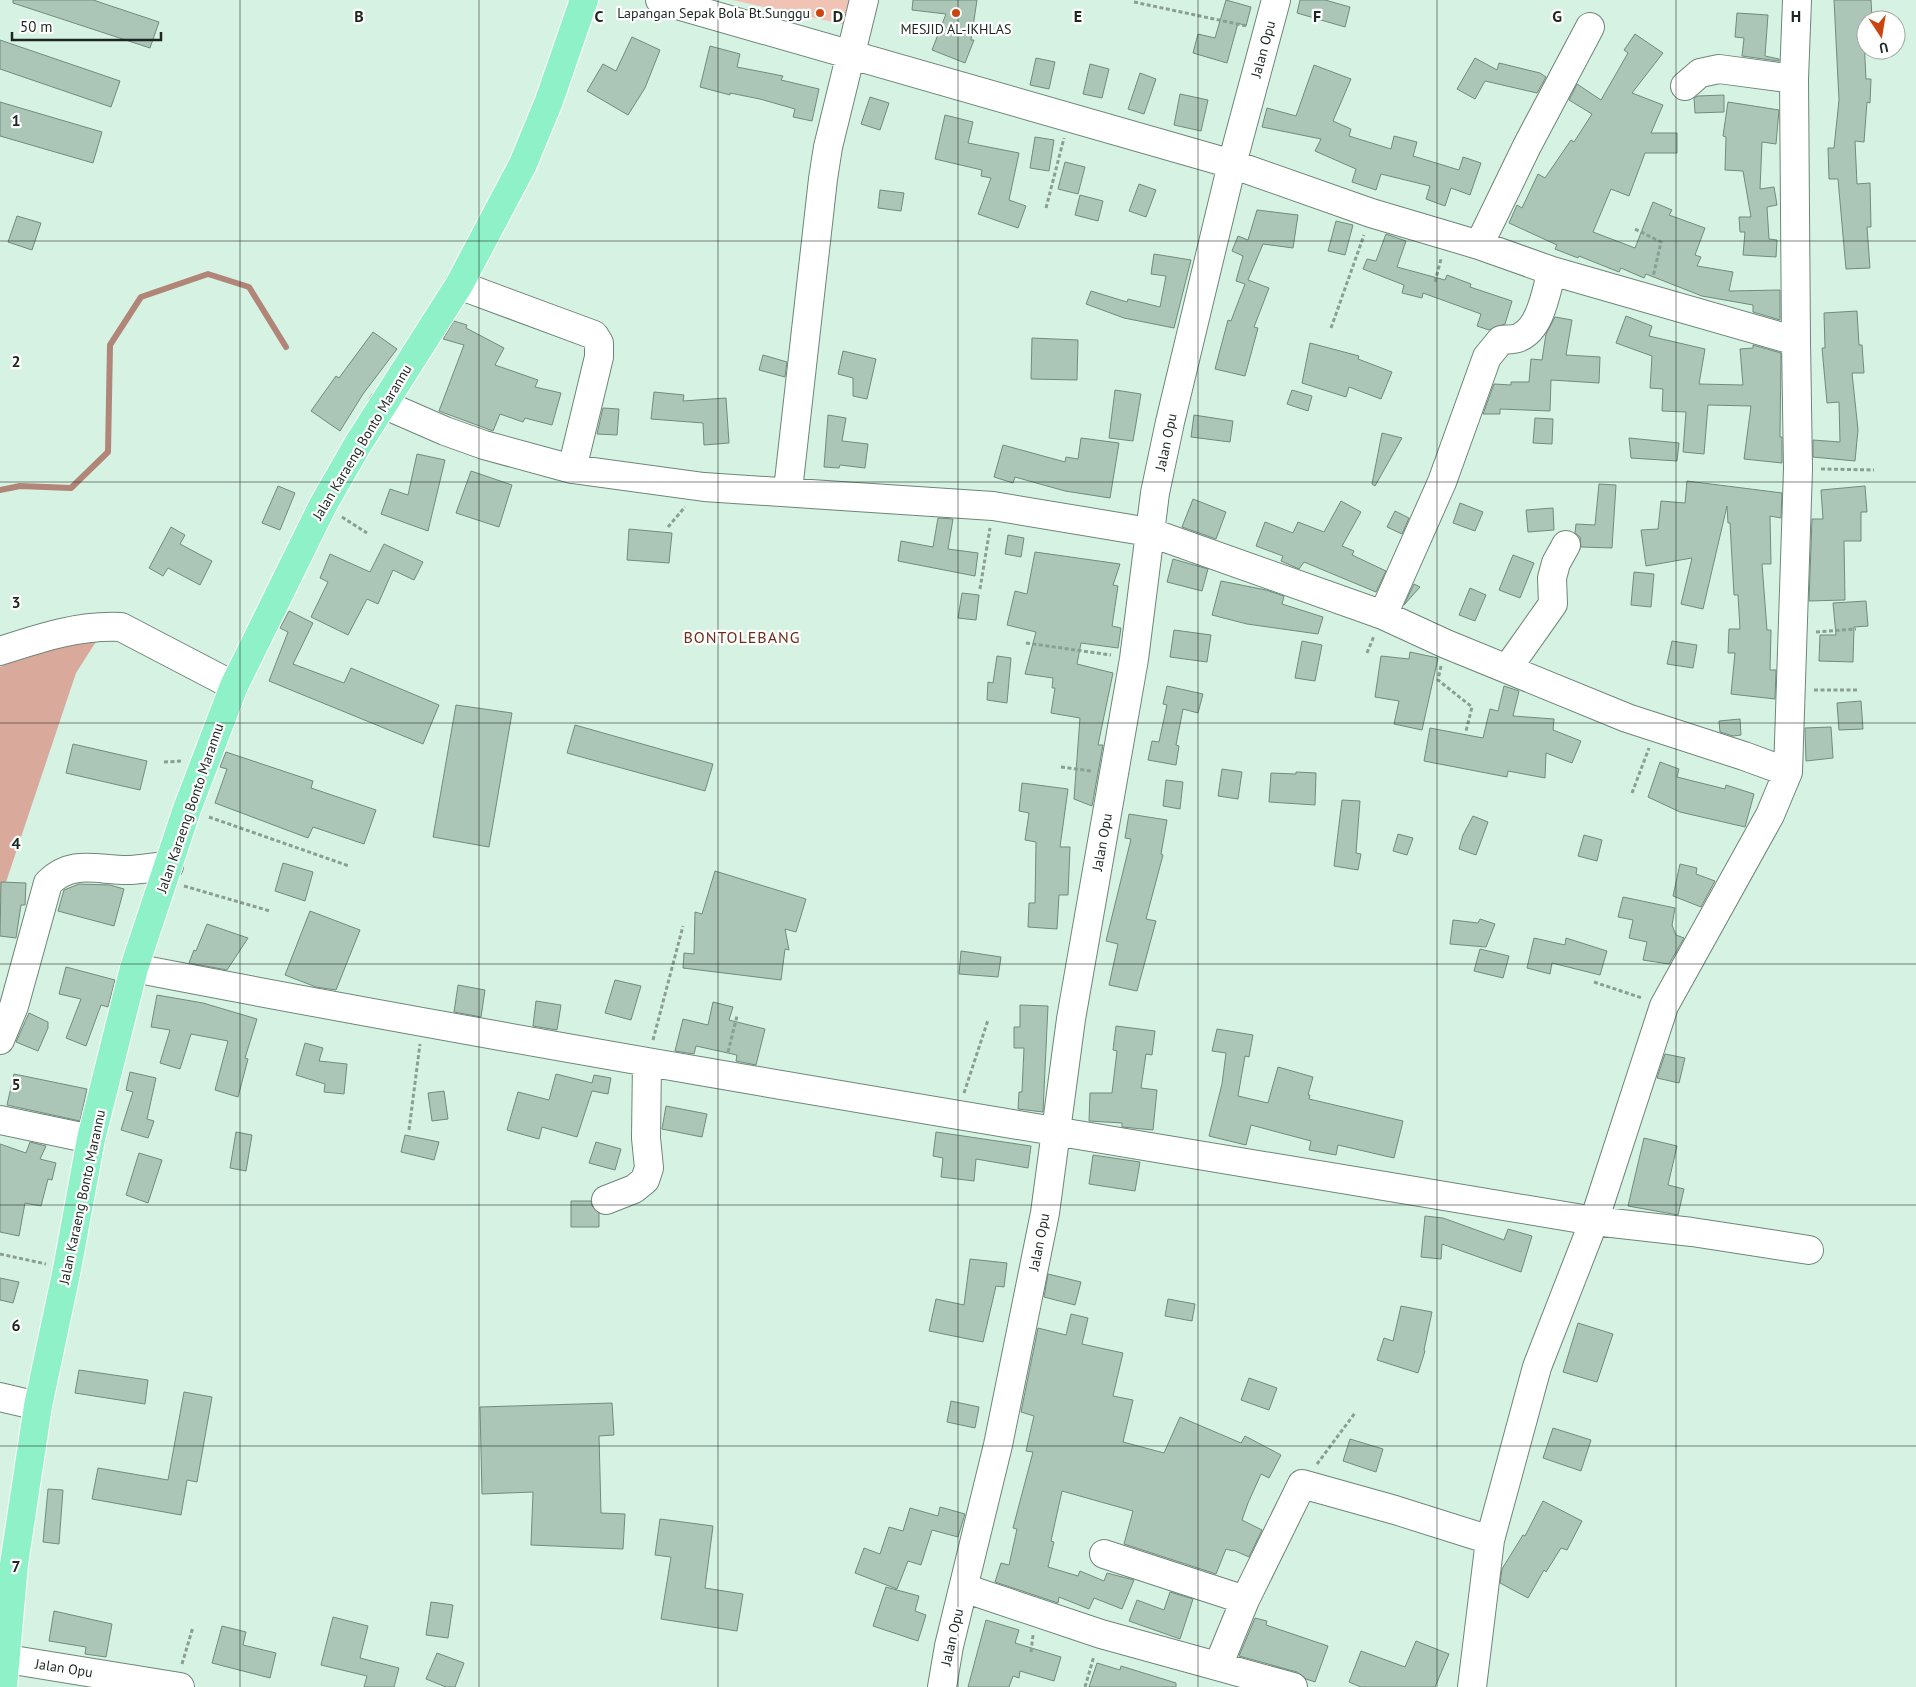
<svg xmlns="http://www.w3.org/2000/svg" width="1916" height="1687" font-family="'PT Sans',sans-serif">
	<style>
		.green { fill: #f0c3b4 }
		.forest { fill: #d9aa9c }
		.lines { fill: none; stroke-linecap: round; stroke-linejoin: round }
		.stream { stroke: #b18577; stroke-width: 6 }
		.building { fill: #abc6b7; stroke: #718b7d }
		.minor-casing { stroke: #6d8678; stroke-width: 30 }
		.major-casing { stroke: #fff; stroke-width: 30 }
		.path { stroke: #8a9f93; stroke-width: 3; stroke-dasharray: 4 2.5; stroke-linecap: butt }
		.minor { stroke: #fff; stroke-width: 28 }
		.major { stroke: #8ef1c8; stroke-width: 28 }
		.grid { fill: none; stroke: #1d2721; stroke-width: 1; stroke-opacity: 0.55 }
		.poi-dot { fill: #cc4510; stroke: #fff; stroke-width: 2 }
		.labels { text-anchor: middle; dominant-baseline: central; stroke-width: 4.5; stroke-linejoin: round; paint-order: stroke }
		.poi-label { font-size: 14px; fill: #1d2721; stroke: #fff; text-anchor: end }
		.street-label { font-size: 14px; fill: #1d2721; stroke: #fff }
		.quarter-label { font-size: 16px; letter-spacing: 1px; fill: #6f2d17; stroke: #fff }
		.grid-label { font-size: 16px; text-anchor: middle; font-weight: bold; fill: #1d2721; stroke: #fff; stroke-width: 4.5; stroke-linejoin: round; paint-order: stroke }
	</style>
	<rect width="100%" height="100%" fill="#d6f2e2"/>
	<!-- green -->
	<path class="green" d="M732 0H853L847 25Z"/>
	<!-- forest -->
	<path class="forest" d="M106 626 76 673 0 900V667L56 637Z"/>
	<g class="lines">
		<!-- stream -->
		<path class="stream" d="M0 490 20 486 71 488 108 452 110 345 141 297 208 274 249 287 286 347"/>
	</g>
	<!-- building -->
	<path class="building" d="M13 0H93L159 22 150 48 13 3Z
		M913 0H977L971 40H974L965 63 932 50 946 14 912 10Z
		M1226 0 1251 7 1246 26 1238 23 1227 63 1193 53 1198 34 1215 38Z
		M1300 0H1325L1350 7 1345 27 1297 13Z
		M1834 0H1871L1872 19H1863L1866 79H1871L1870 103 1867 102 1864 142 1855 141 1857 184 1870 183 1871 227H1867L1870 268 1846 269 1838 179H1829L1828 148H1834L1839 100Z
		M1737 13 1768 15 1765 56 1779 59V61L1742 56 1744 38 1735 37Z
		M1635 34 1663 53 1632 93 1663 105 1651 133H1677V153H1645L1629 196 1611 189 1593 232 1635 248 1653 202 1672 210 1669 215 1705 228 1695 255 1701 257 1697 266 1733 272 1729 291 1780 290V320L1753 312V305L1702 296 1646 274 1644 278 1621 268 1619 272 1579 256 1578 258 1555 249 1557 245 1509 223 1517 205 1522 208 1538 174 1545 178 1571 140 1574 142 1592 114 1569 100 1577 84 1601 100 1628 53 1624 50Z
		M632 37 660 50 645 88 628 115 587 91 603 64 616 71Z
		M0 40 120 81 111 107 0 69Z
		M710 46 740 54 737 67 783 76 781 80 819 89 812 121 793 117 795 109 760 99 730 93V95L700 87Z
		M1036 58 1055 62 1049 89 1030 85Z
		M1475 58 1497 70 1499 63 1540 73 1546 77 1537 93 1485 81 1475 99 1457 89Z
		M1090 64 1109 69 1102 98 1083 94Z
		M1314 65 1351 79 1333 121 1351 129 1349 136 1391 149 1394 136 1417 142 1413 156 1459 170 1463 157 1481 163 1470 195 1451 188 1445 206 1426 199 1430 186 1381 174 1376 190 1352 182 1356 169 1315 151 1321 139 1262 127 1267 108 1296 116Z
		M1140 73 1156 79 1144 114 1128 109Z
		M1180 94 1208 100 1201 131 1174 125Z
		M1724 95V112L1695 113 1694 98 1698 96Z
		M870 97 889 103 880 130 861 124Z
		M0 102 102 132 93 163 0 136Z
		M1728 102 1779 110 1776 144 1762 142 1760 189 1774 187 1777 205 1767 207 1769 239 1777 240 1776 257 1743 255 1745 232H1740L1739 217H1751L1743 171 1725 170 1726 137 1723 136Z
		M945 115 973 122 968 143 1019 153 1009 200 1026 206 1018 228 978 214 991 178 981 176 982 170 935 159Z
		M1035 137 1054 140 1049 171 1030 168Z
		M1065 162 1085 167 1078 194 1058 189Z
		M1139 184 1156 190 1146 217 1129 211Z
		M880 190 904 193 901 211 878 208Z
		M1080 195 1103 201 1098 221 1075 215Z
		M1257 210 1298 215 1293 248 1263 244 1248 280 1269 288 1254 327 1258 328 1245 376 1215 369 1228 320 1231 321 1245 284 1236 281 1243 256 1232 251 1238 236 1248 240Z
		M17 216 41 223 32 250 8 242Z
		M1336 221 1353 225 1345 255 1328 251Z
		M1386 234 1406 241 1397 267 1445 280 1447 275 1471 284 1470 287 1512 301 1505 324 1489 330 1477 326 1481 314 1423 293 1422 298 1402 293 1404 285 1363 269 1367 259 1376 261Z
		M1154 254 1191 260 1174 328 1124 318 1086 304 1091 291 1127 302 1128 299 1160 307 1166 276 1151 274Z
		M1857 311 1859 345H1862L1864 373H1852L1858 430 1855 461 1813 457V440L1840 442 1839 402 1827 403 1822 348H1825L1824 313Z
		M1626 316 1652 326 1649 336 1705 349 1699 384 1743 385 1740 349 1753 348V345L1781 353 1780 437H1782V463L1744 459 1751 406 1708 405 1704 454 1683 452 1686 412 1662 411 1663 389 1650 388 1652 356 1616 343Z
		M1555 317 1572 320 1566 355 1600 357 1599 383 1551 380 1550 411 1500 409V414H1483L1494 384 1511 385V382H1529L1531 359 1542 360 1546 334Z
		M454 321 467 325 466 328 504 348 495 365 538 380 535 387 561 393 552 425 525 418 523 422 500 414 493 431 439 411 464 345 443 339Z
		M373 332 397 349 363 394 340 431 311 411 336 376 339 378Z
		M1032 338 1078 340 1077 380 1031 379Z
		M1310 343 1359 356 1358 359 1392 372 1381 399 1349 387 1346 397 1302 383Z
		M843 351 876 359 867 399 853 396V378L838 374Z
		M763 355 787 362 785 377 759 370Z
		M1115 390 1141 394 1133 441 1109 438Z
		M1292 390 1312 396 1308 411 1287 404Z
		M654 392 684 395 683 401 726 398 729 443 704 445 703 423 651 419Z
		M603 408 619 409 617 435 597 434Z
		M828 415 846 418 842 441 868 444 865 468 840 465 839 468 824 467Z
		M1194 415 1233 421 1230 442 1191 437Z
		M1535 418 1553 419 1552 444 1533 443Z
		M1382 433 1402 438 1375 486 1372 484Z
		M1081 438 1119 443 1110 498 1065 491 1015 477 1013 483 994 477 1003 445 1065 462 1066 457 1078 459Z
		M1629 438 1679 443 1677 461 1631 458Z
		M417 454 445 460 428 531 381 514 390 489 408 495Z
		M471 471 512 485 499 527 456 513Z
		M1687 481 1782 493 1781 518 1770 516 1771 564H1762L1767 630H1771L1770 670H1776L1775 699 1731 694 1735 653H1728L1729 629H1740L1738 595H1734L1730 523H1728L1727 506 1703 609 1681 604 1692 558 1646 566 1641 530 1658 529 1661 501 1685 503Z
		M1599 484 1616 485 1612 548 1581 547 1580 537 1575 533 1576 524 1595 525Z
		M278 486 295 493 280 530 262 523Z
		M1865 486 1867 512H1861V541H1844L1845 600 1809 601 1812 519H1823L1821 490Z
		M1193 499 1226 512 1216 539 1182 527Z
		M1341 501 1361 512 1342 546 1354 551 1352 555 1386 571 1376 592 1304 562 1299 569 1281 561 1283 556 1256 546 1265 522 1293 533 1298 522 1324 532Z
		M1460 503 1483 512 1475 531 1453 523Z
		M1553 508 1554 530 1528 532 1526 510Z
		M1395 511 1409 518 1402 534 1387 527Z
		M938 518 953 519 948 549 978 553 975 576 898 561 901 541 933 547Z
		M171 527 185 535 180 544 212 561 200 585 168 568 163 576 149 568Z
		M629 529 672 533 669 563 627 560Z
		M1008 535 1024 538 1021 557 1005 554Z
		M384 544 423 562 414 580 393 570 378 604 367 599 348 635 311 617 328 582 320 578 330 554 370 572Z
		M1035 552 1120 564 1113 585 1118 586 1112 626 1121 628 1118 648 1081 643 1077 664 1113 673 1098 745H1103L1092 806 1074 799 1080 718 1051 713 1055 688H1052L1053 678 1025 674 1036 632 1007 625 1015 591 1027 594Z
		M1513 555 1534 563 1520 598 1499 590Z
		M1173 559 1208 569 1202 591 1167 582Z
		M1634 572 1654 574 1651 607 1631 605Z
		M1221 581 1266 590 1284 596 1282 604 1323 617 1318 634 1247 624 1212 615Z
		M1414 584 1420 587 1404 605Z
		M1470 588 1486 595 1475 621 1459 615Z
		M962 593 979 595 976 620 958 618Z
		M1866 601 1868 626 1854 627 1853 662 1819 661 1820 635H1836L1833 603Z
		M289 611 313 623 293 664 344 683 351 668 439 705 423 744 269 681 288 632 280 628Z
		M1174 630 1211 635 1207 662 1170 657Z
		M1302 641 1322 645 1315 681 1295 678Z
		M1672 641 1697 645 1693 668 1667 664Z
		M1410 652 1438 658 1422 730 1394 724 1399 701 1375 697 1381 656 1409 659Z
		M997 656 1011 658 1007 703 987 700 988 682 993 683Z
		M1167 686 1203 694 1198 713 1183 709 1176 745 1179 746 1176 765 1148 760 1152 741 1159 742 1167 705 1163 704Z
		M1504 686 1519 691 1513 716 1554 719 1553 730 1581 741 1572 763 1546 753 1545 778 1508 771 1507 777 1424 761 1430 728 1483 738 1490 709 1498 711Z
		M1861 701 1863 729 1839 730 1837 703Z
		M456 705 512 713 489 847 433 837Z
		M1740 719 1741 735 1733 736 1720 732 1719 721Z
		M575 725 713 764 705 791 567 753Z
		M1831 727 1833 758 1806 761 1805 728Z
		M73 744 147 761 140 790 66 773Z
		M226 752 313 781 311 788 376 810 364 844 313 827 308 838 215 803 227 769 220 767Z
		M1660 762 1679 769 1677 777 1725 789 1726 785 1754 794 1745 827 1680 812 1648 797Z
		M1222 769 1242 772 1238 799 1218 796Z
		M1296 772 1316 773 1315 805 1269 802 1271 773 1296 774Z
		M1166 780 1183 782 1180 809 1163 806Z
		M1022 783 1068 789 1060 847H1070L1068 895H1059L1057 929 1028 927 1029 903H1035L1036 842 1025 840 1029 813 1019 811Z
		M1342 800 1360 801 1356 853 1361 854 1358 870 1334 866Z
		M1129 814 1167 820 1161 854 1163 855 1146 919 1156 921 1137 991 1109 985 1118 944 1106 941 1131 839 1125 838Z
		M1473 816 1488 822 1476 855 1459 849 1463 835Z
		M1398 834 1413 838 1407 855 1393 851Z
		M1584 835 1602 840 1597 861 1578 856Z
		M283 863 313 872 305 901 275 891Z
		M1680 864 1697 868 1696 874 1715 881 1701 907 1673 896Z
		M715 871 806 899 796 932 785 929 789 950 785 949 781 980 683 968 684 953 694 954 695 912 702 914Z
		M1 882 26 883 25 905H21L16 938 0 936Z
		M79 884 110 885 124 889 114 926 58 911 64 890Z
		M1623 897 1675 908 1672 925 1676 935 1684 938 1669 964 1643 960 1647 942 1629 938 1633 920 1618 917Z
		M310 911 360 930 336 990 316 987 285 975Z
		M1480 919 1495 924 1486 947 1450 944 1453 920 1478 923Z
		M207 924 248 938 227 970 189 963 194 950 196 951Z
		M1534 938 1565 945 1566 938 1607 951 1600 975 1552 963 1550 974 1527 968Z
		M1480 949 1509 956 1503 978 1474 971Z
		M961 951 1001 957 998 977 959 974Z
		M66 967 115 980 108 1007 101 1005 86 1046 66 1038 81 999 59 994Z
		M615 980 641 986 631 1020 605 1013Z
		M458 985 485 990 481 1017 454 1012Z
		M157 995 203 1003 257 1019 245 1058 248 1059 238 1097 215 1090 228 1041 191 1034 180 1069 160 1063 170 1030 151 1027Z
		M536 1001 561 1005 557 1030 533 1026Z
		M713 1002 733 1007 729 1020 765 1029 756 1065 736 1061 737 1055 696 1046 694 1054 675 1051 683 1019 708 1025Z
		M1020 1005 1048 1006 1043 1112 1018 1109 1019 1092H1022L1024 1048H1014V1027H1020Z
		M29 1013 48 1022V1028L38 1051 16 1042Z
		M1116 1026 1155 1031 1152 1055 1146 1054 1141 1088 1157 1090 1153 1130 1122 1127V1123L1089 1121 1090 1093H1112L1117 1051 1113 1050Z
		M1217 1029 1253 1035 1249 1057 1245 1056 1238 1096 1268 1103 1278 1067 1313 1077 1308 1095H1310L1309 1099 1403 1121 1394 1158 1338 1145 1336 1155 1309 1150 1311 1141 1251 1125 1246 1145 1209 1136 1222 1084 1226 1053 1212 1051Z
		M305 1043 323 1048 319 1061 347 1064 344 1094 324 1092 325 1084 296 1075Z
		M1665 1054 1685 1058 1679 1083 1657 1078Z
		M130 1072 156 1078 147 1119 154 1121 148 1138 121 1130 133 1092 126 1090Z
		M14 1074 87 1089 80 1121 7 1105Z
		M556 1074 592 1083 594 1075 611 1078 608 1094 592 1091 577 1137 542 1127 539 1139 507 1130 518 1092 549 1100Z
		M444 1091 448 1119 432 1121 428 1093Z
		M666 1106 707 1114 702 1137 662 1129Z
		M236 1132 252 1135 246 1171 230 1168Z
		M936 1132 1031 1146 1028 1168 976 1159 974 1181 941 1177 943 1158 933 1156Z
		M405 1135 439 1142 434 1160 401 1152Z
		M1644 1138 1677 1146 1668 1185 1684 1189 1678 1215 1628 1206Z
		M30 1142 46 1146 40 1159 56 1163 52 1180 48 1179 41 1206 25 1203 19 1236 0 1232V1144L26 1153Z
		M596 1142 621 1149 615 1170 589 1163Z
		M139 1153 162 1160 148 1203 126 1195Z
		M1093 1155 1140 1162 1135 1191 1089 1184Z
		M571 1201H591L592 1206 599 1213V1227H571Z
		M1425 1216 1443 1218 1504 1240 1508 1229 1532 1236 1521 1272 1442 1244 1441 1259 1421 1257Z
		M970 1259 1007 1263 1004 1287 996 1286 983 1342 929 1331 936 1299 964 1305Z
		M1048 1274 1081 1282 1075 1305 1044 1297Z
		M0 1278 19 1282 13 1303 0 1300Z
		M1168 1299 1195 1304 1192 1321 1165 1316Z
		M1401 1306 1432 1312 1424 1350 1425 1351 1418 1373 1377 1360 1384 1338 1393 1341Z
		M1071 1314 1088 1318 1082 1344 1123 1353 1113 1396 1133 1400 1123 1442 1164 1453 1180 1417 1241 1443 1245 1436 1281 1455 1269 1478 1261 1474 1248 1503 1242 1520 1262 1530 1249 1557 1233 1550V1551L1226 1549 1216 1574 1124 1544 1133 1511 1062 1491 1051 1541 1054 1542 1048 1567 1078 1576 1080 1571 1104 1581 1107 1573 1134 1580 1122 1609 1094 1598 1089 1609 1059 1597 1058 1603 995 1582 1001 1563 1009 1565 1017 1529 1013 1528 1033 1452 1026 1451 1034 1416 1021 1412 1038 1328 1066 1335Z
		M1578 1323 1613 1334 1597 1382 1563 1372Z
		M79 1370 148 1380 145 1404 75 1393Z
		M1249 1378 1277 1388 1269 1410 1241 1400Z
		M184 1392 212 1397 197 1482 187 1480 181 1515 92 1499 98 1468 168 1480Z
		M951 1401 979 1407 975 1428 947 1422Z
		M612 1403 614 1435 599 1436 601 1513 625 1514 623 1549 531 1545 533 1492 482 1494 480 1407Z
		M1553 1428 1591 1440 1581 1471 1543 1458Z
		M1350 1439 1383 1449 1376 1472 1343 1461Z
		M48 1489 63 1490 59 1544 43 1542Z
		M1543 1501 1582 1521 1567 1550 1561 1548 1546 1572 1544 1570 1528 1598 1500 1583 1502 1569 1523 1535 1525 1536Z
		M940 1507 965 1514 958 1537 932 1530 921 1565 908 1561 897 1589 855 1573 864 1548 880 1554 889 1527 903 1531 910 1508 938 1516Z
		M660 1519 713 1526 705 1588 743 1594 737 1631 661 1619 671 1557 655 1555Z
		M886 1587 919 1596 915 1611 926 1615 918 1641 873 1626Z
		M1170 1592 1193 1599 1180 1639 1129 1621 1137 1600 1164 1610Z
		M431 1602 453 1605 448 1638 426 1635Z
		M54 1611 112 1624 106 1657 85 1654 86 1647 49 1641Z
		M333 1617 368 1626 360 1658 399 1668 394 1687H364L367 1676 321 1665Z
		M1255 1618 1267 1621 1266 1625 1328 1646 1315 1682 1306 1679 1297 1672 1239 1656Z
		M986 1620 1019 1630 1015 1643 1061 1657 1054 1681 1020 1671 1019 1678 1013 1676 1009 1687H968Z
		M222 1626 246 1632 243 1645 276 1653 270 1678 212 1663Z
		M1416 1641 1449 1654 1435 1687H1361L1349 1682 1361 1651 1405 1667Z
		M437 1653 464 1663 455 1687H446L426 1679Z
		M1097 1663 1120 1670 1121 1666 1176 1683V1687H1089Z"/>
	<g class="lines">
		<defs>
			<path id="minor" d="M660 0 1232 164 1371 213 1479 245 1552 271 1796 341 1798 469 1788 772
				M1685 86 1700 73 1719 69 1794 79
				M1479 245 1527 146 1590 27
				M459 285 594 335 599 343V357L572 469 704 487 993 506 1149 532 1383 615 1446 644 1627 718 1744 756 1788 772 1770 815 1664 1006 1594 1221 1537 1367 1490 1540 1472 1687
				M1796 341 1794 79 1797 0
				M383 404 445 431 484 445 572 469
				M788 490 823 179 828 147 864 0
				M1383 615 1442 482 1487 357 1501 340C1507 339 1515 340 1520 337 1541 328 1546 291 1552 271
				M0 651C40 638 78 625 121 627L234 686
				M1507 669 1553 604 1552 578 1556 563 1566 545
				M134 968C619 1062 1107 1139 1594 1221L1692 1232 1809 1250
				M0 1040 14 1006 48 883C73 858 99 871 130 870 143 869 156 867 169 866
				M0 1120 91 1139
				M606 1200 634 1189 645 1180 649 1168 646 1138 647 1062
				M0 1397 38 1406
				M1104 1554 1245 1600
				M964 1588 1101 1634 1293 1687
				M7 1659 180 1687
				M1218 1666 1245 1600 1302 1484 1395 1510 1490 1540
				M942 1687 949 1646 998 1445 1045 1213 1071 1019 1134 659 1155 493 1170 422 1232 164 1276 0"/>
			<path id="major" d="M3 1687 14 1564 38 1406 67 1269 91 1139 134 968 187 809 234 686 323 505 358 444 459 285 523 164 549 101 584 0"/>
		</defs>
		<!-- minor casing -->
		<use href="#minor" class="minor-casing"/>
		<!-- major casing -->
		<use href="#major" class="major-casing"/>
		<!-- path -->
		<path class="path" d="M1134 2 1247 26
			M1046 208 1064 138
			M1635 229 1661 242 1653 277
			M1435 282 1441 259
			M1331 328 1364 235
			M1821 469 1874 470
			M342 517 367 533
			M668 527 685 507
			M980 589 990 528
			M1816 632 1856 629
			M1026 643 1111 655
			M1367 653 1374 636
			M1441 666 1438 680 1472 707 1466 731
			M1814 690H1859
			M164 762 182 761
			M1061 767 1091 771
			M1632 793 1649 748
			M209 817 349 866
			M184 886 270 911
			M1594 982 1642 998
			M653 1040 683 926
			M728 1052 737 1016
			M964 1093 988 1020
			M409 1130 420 1044
			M0 1254 46 1264
			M1317 1464 1355 1413
			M1031 1652 1033 1635
			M182 1664 193 1627
			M1085 1687 1094 1656"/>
		<!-- minor -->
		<use href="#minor" class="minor"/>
		<!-- major -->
		<use href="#major" class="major"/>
	</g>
	<!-- grid -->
	<path class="grid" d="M240 0V1687M479 0V1687M718 0V1687M958 0V1687M1198 0V1687M1437 0V1687M1676 0V1687M0 241H1916M0 482H1916M0 723H1916M0 964H1916M0 1205H1916M0 1446H1916"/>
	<!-- markers -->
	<g class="poi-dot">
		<circle cx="820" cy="13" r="5"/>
		<circle cx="956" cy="13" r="5"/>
	</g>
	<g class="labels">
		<!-- poi labels -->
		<g class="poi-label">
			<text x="810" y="13">Lapangan Sepak Bola Bt.Sunggu</text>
			<text x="956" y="29" text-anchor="middle">MESJID AL-IKHLAS</text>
		</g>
		<!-- street labels -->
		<g class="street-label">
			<text transform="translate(1263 49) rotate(-75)">Jalan Opu</text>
			<text transform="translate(362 442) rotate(-59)">Jalan Karaeng Bonto Marannu</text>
			<text transform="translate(1166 442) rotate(-78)">Jalan Opu</text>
			<text transform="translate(190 808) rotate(-71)">Jalan Karaeng Bonto Marannu</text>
			<text transform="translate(1102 842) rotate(-80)">Jalan Opu</text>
			<text transform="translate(82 1197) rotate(-78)">Jalan Karaeng Bonto Marannu</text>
			<text transform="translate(1039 1242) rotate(-79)">Jalan Opu</text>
			<text transform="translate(952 1637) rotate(-77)">Jalan Opu</text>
			<text transform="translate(64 1668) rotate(9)">Jalan Opu</text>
		</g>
		<!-- quarter labels -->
		<g class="quarter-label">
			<text x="742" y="637">BONTOLEBANG</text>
		</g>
	</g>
	<g class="grid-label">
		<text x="359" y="22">B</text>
		<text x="599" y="22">C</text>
		<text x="838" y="22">D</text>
		<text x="1078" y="22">E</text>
		<text x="1317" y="22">F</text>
		<text x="1557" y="22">G</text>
		<text x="1796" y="22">H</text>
		<text x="16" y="126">1</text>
		<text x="16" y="367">2</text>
		<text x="16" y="608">3</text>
		<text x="16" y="849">4</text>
		<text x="16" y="1090">5</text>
		<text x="16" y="1331">6</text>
		<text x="16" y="1572">7</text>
	</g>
	<!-- north arrow -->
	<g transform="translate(1881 35) rotate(168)"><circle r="24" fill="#ffffff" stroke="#a5a9a6"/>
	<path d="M0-4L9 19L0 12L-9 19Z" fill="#cc4510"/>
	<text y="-8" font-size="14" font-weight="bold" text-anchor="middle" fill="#1d2721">U</text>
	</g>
	<!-- scale -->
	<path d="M12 32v8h149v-8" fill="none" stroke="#1d2721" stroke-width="2.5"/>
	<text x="20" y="32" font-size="15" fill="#1d2721" stroke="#ffffff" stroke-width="4" paint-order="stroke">50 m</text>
</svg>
